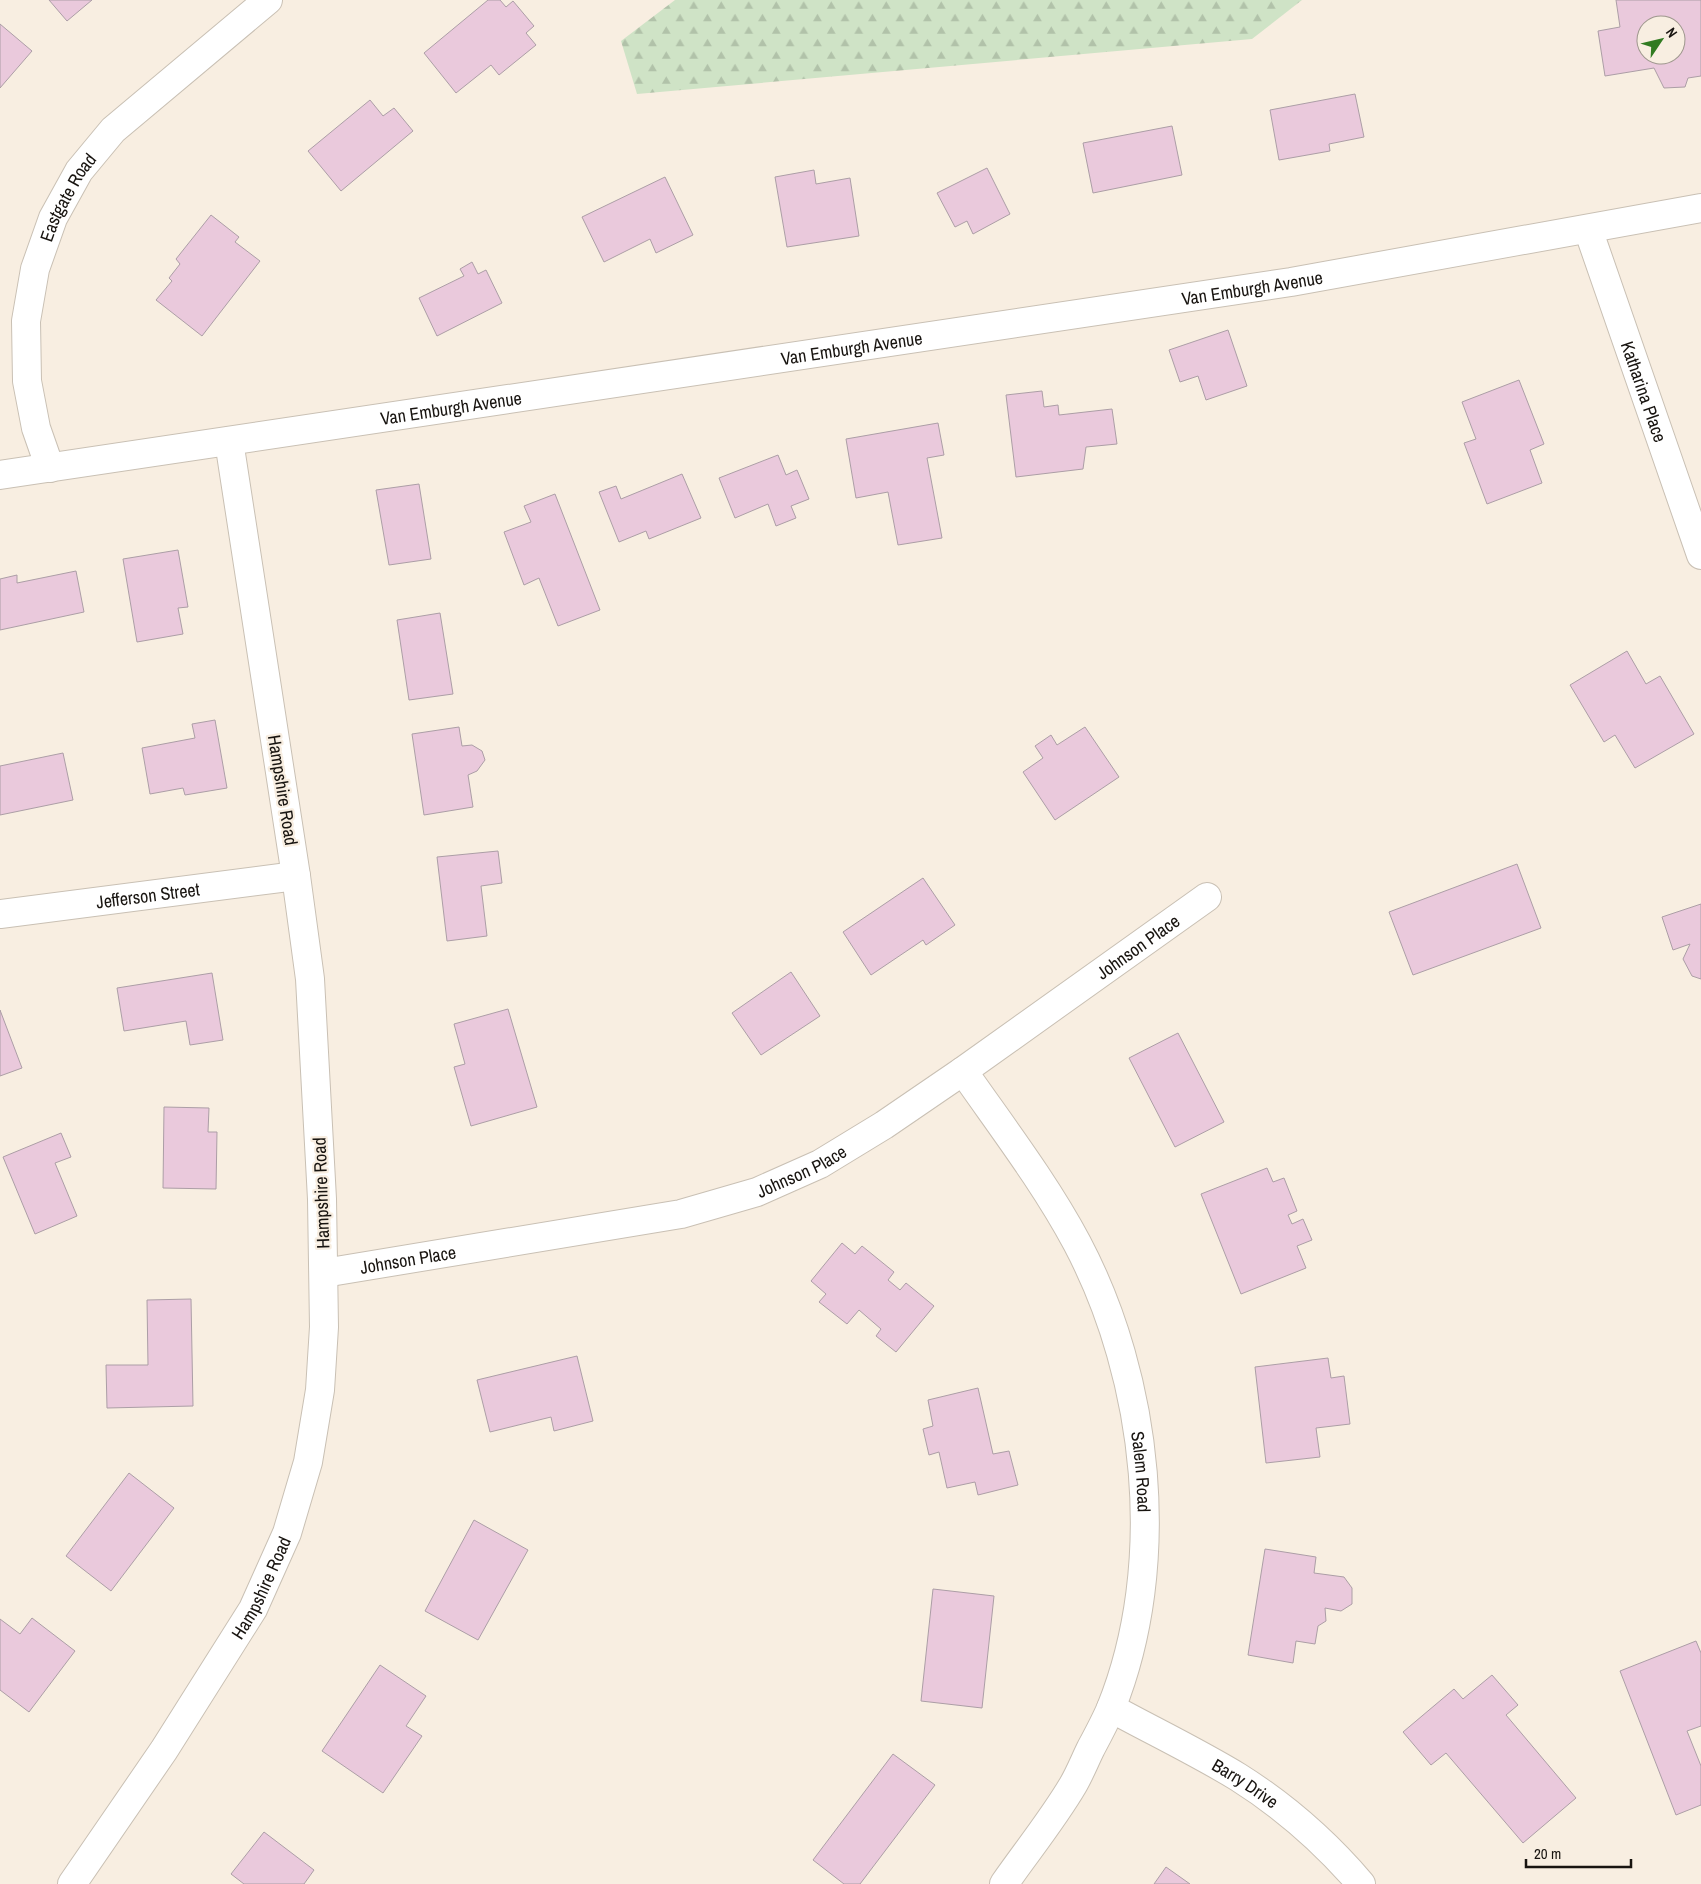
<svg xmlns="http://www.w3.org/2000/svg" width="1701" height="1884" font-family="'Archivo Narrow',sans-serif">
	<style>
		.forest { fill: url(#forest-firs) }
		.building { fill: #eac9dc; stroke: #ac9ea6; fill-rule: evenodd }
		.lines { fill: none; stroke-linecap: round; stroke-linejoin: round }
		.street-casing { stroke: #c9c0b4; stroke-width: 30 }
		.secondary-casing { stroke: #c9c0b4; stroke-width: 30 }
		.street { stroke: #fff; stroke-width: 28 }
		.secondary { stroke: #fff; stroke-width: 28 }
		.labels { text-anchor: middle; dominant-baseline: central; stroke-width: 4.5; stroke-linejoin: round; paint-order: stroke }
		.street-label { font-size: 18px; fill: #181410; stroke: #f8eee1 }
	</style>
	<defs>
		<pattern id="forest-firs" width="22" height="20" patternUnits="userSpaceOnUse" patternTransform="scale(1.25)"><rect width="22" height="20" fill="#cfe3c6"/><path d="M5 1l3.5 6h-7zM16 11l3.5 6h-7z" fill="#b1c2a9"/></pattern>
	</defs>
	<rect width="100%" height="100%" fill="#f8eee1"/>
	<!-- forest -->
	<path class="forest" d="M675 0H1302L1252 39 637 94 621 41Z"/>
	<!-- building -->
	<path class="building" d="M49 0H92L67 21Z
		M488 0H500L506 7 513 1 534 26 526 33 536 45 499 75 491 65 456 93 424 53Z
		M1616 0H1701V76L1688 78 1685 87 1664 88 1654 68 1605 76 1598 31 1620 27ZM1646 25H1676V55H1646Z
		M0 24 32 51 0 88Z
		M1355 94 1364 137 1329 144 1330 151 1279 160 1270 110Z
		M370 100 383 116 394 108 413 131 341 191 308 151Z
		M1172 126 1182 175 1093 193 1083 143Z
		M987 168 1010 214 973 234 967 221 955 227 937 193Z
		M814 170 816 184 850 178 859 236 787 247 775 177Z
		M665 177 693 235 656 253 650 239 604 262 582 217Z
		M211 215 239 237 235 242 260 261 202 336 156 300 172 281 169 278 180 264 176 259Z
		M472 262 478 274 486 270 502 303 437 336 419 298 464 276 460 269Z
		M1228 330 1247 386 1206 400 1198 376 1180 382 1169 350Z
		M1519 380 1544 444 1530 450 1542 483 1487 504 1464 443 1476 439 1462 402Z
		M1042 391 1044 407 1058 405 1059 415 1112 409 1117 444 1086 447 1083 469 1016 477 1006 395Z
		M938 423 944 455 927 458 942 538 898 545 888 492 856 498 846 439Z
		M778 455 786 475 797 470 809 499 791 506 796 518 776 526 768 504 735 518 719 478Z
		M682 474 701 518 649 539 646 531 619 542 599 492 616 486 621 499Z
		M419 484 431 559 389 565 376 490Z
		M555 494 600 610 558 626 539 578 524 585 504 532 531 522 524 506Z
		M178 550 188 607 178 608 183 634 137 642 123 559Z
		M76 571 84 612 0 630V579L17 575V583Z
		M440 613 453 694 409 700 397 620Z
		M1627 651 1646 684 1660 676 1694 734 1635 768 1615 735 1604 742 1570 685Z
		M215 720 227 788 185 795 183 788 150 794 142 748 195 738 192 724Z
		M459 727 462 746 472 745 482 751 485 760 477 771 468 775 473 807 424 815 412 734Z
		M1085 727 1119 777 1055 820 1023 772 1043 758 1035 746 1051 735 1057 745Z
		M63 753 73 800 0 815V766Z
		M498 851 502 883 481 886 487 936 447 941 437 857Z
		M1517 864 1541 928 1413 975 1389 912Z
		M923 878 955 925 926 945 923 940 871 975 843 932Z
		M1701 904V979L1692 976 1683 959 1690 944 1673 950 1662 917Z
		M791 972 820 1016 761 1055 732 1013Z
		M212 973 223 1040 190 1045 186 1021 124 1031 117 988Z
		M508 1009 537 1107 471 1126 454 1067 465 1064 454 1024Z
		M0 1010 22 1068 0 1076Z
		M1178 1033 1224 1122 1175 1147 1129 1058Z
		M164 1107 209 1108 208 1132H217L216 1189 163 1188Z
		M61 1133 71 1157 55 1163 77 1216 35 1234 3 1157Z
		M1267 1168 1273 1182 1284 1178 1297 1211 1288 1215 1292 1224 1303 1219 1312 1240 1297 1246 1306 1268 1241 1294 1201 1194Z
		M842 1243 855 1254 862 1246 894 1272 888 1280 900 1290 906 1283 934 1306 896 1352 876 1336 881 1329 859 1310 847 1324 819 1302 826 1294 811 1281Z
		M191 1299 193 1406 107 1408 106 1365H148L147 1300Z
		M577 1356 593 1421 554 1431 551 1417 490 1432 477 1380Z
		M1328 1358 1331 1378 1344 1376 1350 1424 1316 1428 1320 1457 1266 1463 1255 1367Z
		M978 1388 993 1454 1009 1451 1018 1485 978 1495 975 1482 947 1488 939 1452 929 1455 923 1429 933 1426 928 1400Z
		M129 1473 174 1508 111 1591 66 1556Z
		M474 1520 528 1550 478 1640 425 1611Z
		M1265 1549 1316 1557 1314 1573 1344 1577 1352 1588V1604L1341 1611 1325 1608 1326 1621 1318 1626 1315 1644 1296 1641 1293 1663 1248 1655Z
		M933 1589 994 1596 982 1708 921 1701Z
		M32 1618 75 1651 29 1712 0 1690V1619L20 1634Z
		M1696 1641 1701 1653V1726L1687 1731 1701 1766V1805L1676 1815 1620 1671Z
		M380 1665 426 1696 406 1726 422 1736 383 1793 322 1751Z
		M1492 1675 1518 1705 1506 1715 1576 1798 1523 1843 1446 1753 1431 1765 1403 1732 1454 1689 1463 1699Z
		M893 1754 935 1785 860 1884H844L813 1860Z
		M264 1832 314 1870 304 1884H244L231 1874Z
		M1166 1867 1190 1884H1154Z"/>
	<g class="lines">
		<defs>
			<g id="street">
				<path id="s1" d="M1588 229 1701 555"/>
				<path id="s2" d="M50 468 36 428 27 381 26 321 35 269 53 218 79 171 113 130 268 0"/>
				<path id="s3" d="M0 914 296 876"/>
				<path id="s4" d="M963 1071C1002 1127 1045 1183 1077 1243 1149 1379 1169 1564 1111 1708 1105 1722 1098 1735 1091 1748 1085 1760 1080 1773 1073 1785 1053 1819 1027 1851 1004 1884"/>
				<path id="s5" d="M324 1273 681 1214 757 1192 820 1164 884 1125 963 1071 1207 897"/>
				<path id="s6" d="M1111 1708C1153 1731 1197 1752 1238 1777 1284 1806 1326 1843 1361 1884"/>
				<path id="s7" d="M72 1884 164 1750 253 1609 287 1533 308 1462 320 1390 324 1327 322 1199 310 979 296 876 229 441"/>
			</g>
			<g id="secondary">
				<path id="s8" d="M0 475 1291 282 1701 208"/>
			</g>
		</defs>
		<!-- street casing -->
		<use href="#street" class="street-casing"/>
		<!-- secondary casing -->
		<use href="#secondary" class="secondary-casing"/>
		<!-- street -->
		<use href="#street" class="street"/>
		<!-- secondary -->
		<use href="#secondary" class="secondary"/>
	</g>
	<g class="labels">
		<!-- street labels -->
		<g class="street-label">
			<text stroke="none"><textPath href="#s2" startOffset="282">Eastgate Road</textPath></text>
			<text stroke="none"><textPath href="#s8" startOffset="1266">Van Emburgh Avenue</textPath></text>
			<text stroke="none"><textPath href="#s8" startOffset="861">Van Emburgh Avenue</textPath></text>
			<text stroke="none"><textPath href="#s1" startOffset="172">Katharina Place</textPath></text>
			<text stroke="none"><textPath href="#s8" startOffset="456">Van Emburgh Avenue</textPath></text>
			<text transform="translate(283 790) rotate(81)">Hampshire Road</text>
			<text stroke="none"><textPath href="#s3" startOffset="149">Jefferson Street</textPath></text>
			<text stroke="none"><textPath href="#s5" startOffset="895">Johnson Place</textPath></text>
			<text stroke="none"><textPath href="#s5" startOffset="490">Johnson Place</textPath></text>
			<text transform="translate(321 1193) rotate(-92)">Hampshire Road</text>
			<text stroke="none"><textPath href="#s5" startOffset="85">Johnson Place</textPath></text>
			<text stroke="none"><textPath href="#s4" startOffset="446">Salem Road</textPath></text>
			<text stroke="none"><textPath href="#s7" startOffset="352">Hampshire Road</textPath></text>
			<text stroke="none"><textPath href="#s6" startOffset="154">Barry Drive</textPath></text>
		</g>
	</g>
	<!-- north arrow -->
	<g transform="translate(1661 40) rotate(55)"><circle r="24" fill="#f8eee1" stroke="#9e978d"/>
	<path d="M0-4L9 19L0 12L-9 19Z" fill="#317b21"/>
	<text y="-8" font-size="14" font-weight="bold" text-anchor="middle" fill="#181410">N</text>
	</g>
	<!-- scale -->
	<path d="M1526 1859v8h105v-8" fill="none" stroke="#181410" stroke-width="2.5"/>
	<text x="1534" y="1859" font-size="15" fill="#181410" stroke="#f8eee1" stroke-width="4" paint-order="stroke">20 m</text>
</svg>
